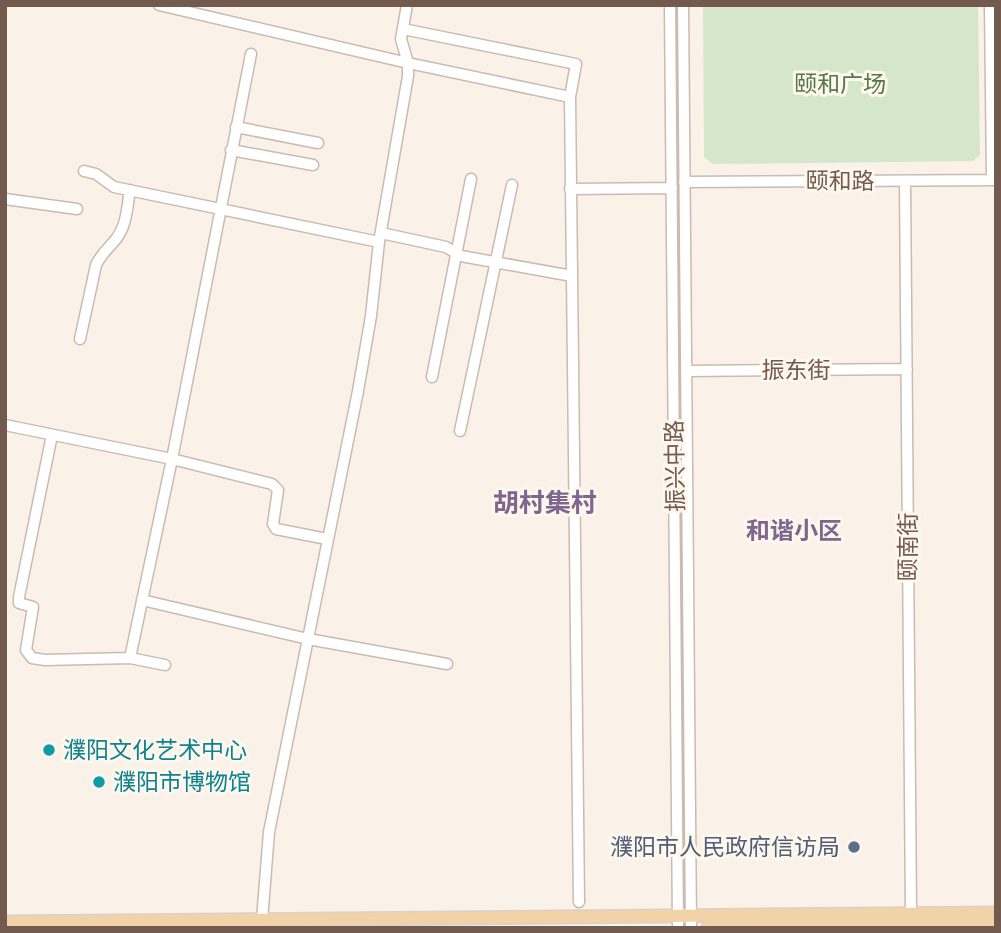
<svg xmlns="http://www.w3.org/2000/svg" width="1001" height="933" font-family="Rubik,'Noto Sans SC',sans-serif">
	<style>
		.green { fill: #d5e7c8 }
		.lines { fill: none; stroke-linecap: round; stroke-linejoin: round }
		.minor-casing { stroke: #cbbaaf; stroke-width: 13 }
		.major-casing { stroke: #d8d1ce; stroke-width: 15 }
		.minor { stroke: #fff; stroke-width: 10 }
		.major { stroke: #f2d3a7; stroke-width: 12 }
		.culture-dot { fill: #0f9aa8; stroke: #fdf7ee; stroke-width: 2.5 }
		.service-dot { fill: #5c6f8a; stroke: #fdf7ee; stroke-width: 2.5 }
		.labels { text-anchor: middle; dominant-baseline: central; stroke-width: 6; stroke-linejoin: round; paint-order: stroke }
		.park-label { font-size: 23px; fill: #577748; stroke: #fdf7ee }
		.street-label { font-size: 23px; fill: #725a4f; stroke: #fdf7ee }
		.culture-label { font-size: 23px; fill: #0d838f; stroke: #fdf7ee; text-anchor: start }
		.service-label { font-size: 23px; fill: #4e5e75; stroke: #fdf7ee; text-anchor: end }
		.neighbourhood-label { font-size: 24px; font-weight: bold; fill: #7f668e; stroke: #fdf7ee }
		.quarter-label { font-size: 26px; font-weight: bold; fill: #7f668e; stroke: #fdf7ee }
	</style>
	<rect width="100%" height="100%" fill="#faf2e8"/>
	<!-- green -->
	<path class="green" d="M703 5H978L980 155 973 161 713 164 704 157Z"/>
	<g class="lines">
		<defs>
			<path id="minor" d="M159 5 408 63 570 97
				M670 5 678 928
				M683 5 691 928
				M990 5 992 180
				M403 29 576 64 570 97 579 902
				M236 127 318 143
				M231 150 313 165
				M84 171 96 174 114 187 379 242
				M905 181 911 914
				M684 182 996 180
				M570 189 672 188
				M5 199 77 209
				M381 233 446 247 461 256 572 276
				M80 339 96 265C101 254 109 248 116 239 127 225 127 207 130 190
				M686 371 907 369
				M432 377 471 179
				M5 425 172 459 272 484 278 490 273 524 276 529 327 539
				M460 431 512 185
				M52 435 19 597V603L33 607 26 650 32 658 45 660 130 658
				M142 600 308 639 447 664
				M165 665 130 658 172 459 251 54
				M262 920 269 832 358 391 371 316 379 242 408 76V63L401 39 407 5"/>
			<path id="major" d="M5 922 996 913
				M708 928 996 925"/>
		</defs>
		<!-- minor casing -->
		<use href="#minor" class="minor-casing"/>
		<!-- major casing -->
		<use href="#major" class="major-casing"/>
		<!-- minor -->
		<use href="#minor" class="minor"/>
		<!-- major -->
		<use href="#major" class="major"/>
	</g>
	<!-- markers -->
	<g class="culture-dot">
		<circle cx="49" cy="750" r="7"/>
		<circle cx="99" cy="782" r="7"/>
	</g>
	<circle class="service-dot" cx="854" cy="847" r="7"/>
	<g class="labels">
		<!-- park labels -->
		<g class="park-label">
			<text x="840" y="84">颐和广场</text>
		</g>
		<!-- street labels -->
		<g class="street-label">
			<text x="840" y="181">颐和路</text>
			<text x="796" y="370">振东街</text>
			<text transform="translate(675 466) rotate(-91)">振兴中路</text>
			<text transform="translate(908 547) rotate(-90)">颐南街</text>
		</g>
		<!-- culture labels -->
		<g class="culture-label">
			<text x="63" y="750">濮阳文化艺术中心</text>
			<text x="113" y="782">濮阳市博物馆</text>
		</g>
		<!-- service labels -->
		<g class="service-label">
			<text x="840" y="847">濮阳市人民政府信访局</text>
		</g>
		<!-- neighbourhood labels -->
		<g class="neighbourhood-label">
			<text x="794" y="531">和谐小区</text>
		</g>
		<!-- quarter labels -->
		<g class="quarter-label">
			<text x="545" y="503">胡村集村</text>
		</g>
	</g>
	<!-- border -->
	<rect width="1001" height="933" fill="none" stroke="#725a4f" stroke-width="14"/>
</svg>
